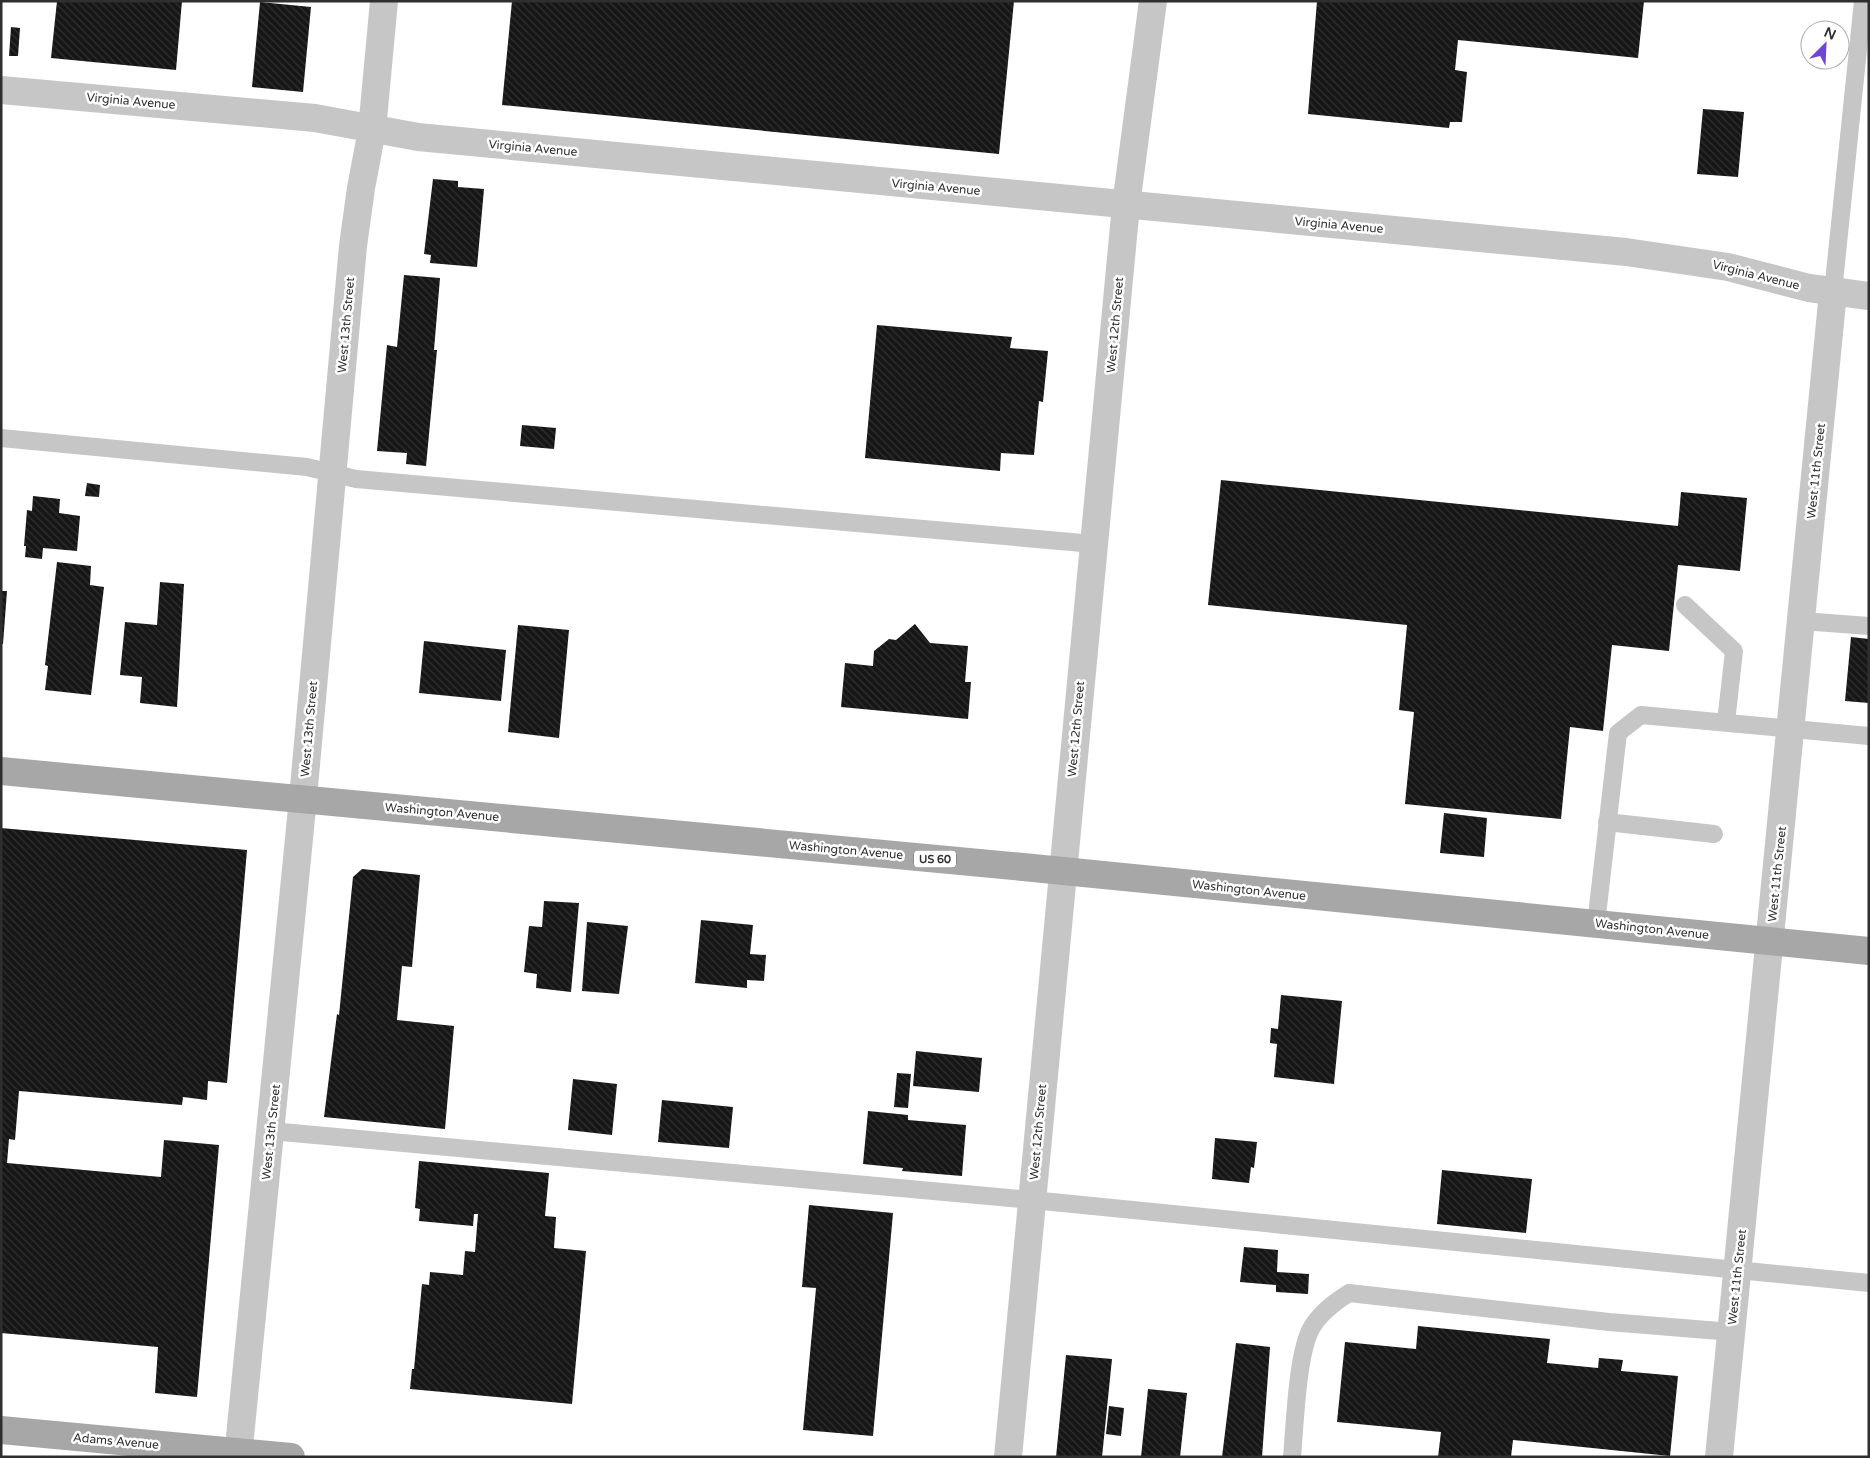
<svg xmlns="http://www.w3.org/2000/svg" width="1870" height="1458" font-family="'Varela Round',sans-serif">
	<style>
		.building { fill: url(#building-back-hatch) }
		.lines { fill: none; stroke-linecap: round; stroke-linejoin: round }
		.service { stroke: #c6c6c6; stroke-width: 18 }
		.minor { stroke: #c6c6c6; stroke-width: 28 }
		.primary { stroke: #a7a7a7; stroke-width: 28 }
		.labels { text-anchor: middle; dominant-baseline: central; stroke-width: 5; stroke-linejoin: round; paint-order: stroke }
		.shield { fill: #fff; stroke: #6d6d6d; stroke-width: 1 }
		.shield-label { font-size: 11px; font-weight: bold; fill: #2f2f2f }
		.street-label { font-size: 12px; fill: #2f2f2f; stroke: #fff }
	</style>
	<defs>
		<pattern id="building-back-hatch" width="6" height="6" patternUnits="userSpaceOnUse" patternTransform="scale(1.25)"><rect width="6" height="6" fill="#161616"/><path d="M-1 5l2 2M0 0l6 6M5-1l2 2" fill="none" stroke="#303030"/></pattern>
	</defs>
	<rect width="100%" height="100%" fill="#fff"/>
	<!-- building -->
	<path class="building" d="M57 1H182L176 70 51 58Z
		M512 1H1014L999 154 502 105Z
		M1317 1H1644L1638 58 1458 40 1455 70 1467 72 1462 122H1450L1449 128 1308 114Z
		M260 2 311 7 303 92 252 87Z
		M11 27 20 28 18 56H9Z
		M1703 109 1744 112 1738 177 1697 174Z
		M433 179 458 181V187L484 189 477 267 430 263 431 255 424 254Z
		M404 275 440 278 434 350H437L426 466 406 464 407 453 377 451 387 345 397 347Z
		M877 325 1012 337 1010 348 1048 351 1043 402 1039 401 1034 455 1001 453 1000 471 865 458Z
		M522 425 556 428 554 449 520 446Z
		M1221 480 1678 526 1681 492 1747 498 1740 571 1678 565 1669 651 1612 645 1603 731 1570 727 1561 819 1405 804 1414 712 1399 710 1407 625 1208 605Z
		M87 483 100 485 99 497 85 496Z
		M33 496 60 499 59 513 80 516 77 551 43 548 42 559 25 557 26 546H24L27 510 32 511Z
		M57 562 91 566 90 585 104 587 91 695 45 690 48 666 45 665Z
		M160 582 184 584 177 707 140 703 142 677 120 675 125 622 157 625Z
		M1 591H7L3 644H1Z
		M915 624 930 643 968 646 965 682H971L968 719 841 707 845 663 873 666 874 651 889 639 896 640Z
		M518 625 569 630 559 738 508 732Z
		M1851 637 1869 639V703L1845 701Z
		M424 641 506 650 501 701 419 693Z
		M1444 813 1487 818 1484 857 1440 853Z
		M1 828 247 850 227 1083 208 1081 207 1100 183 1097 182 1105 19 1091 15 1140 9 1139 7 1163 161 1177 164 1140 219 1145 197 1397 155 1393 158 1347 1 1333Z
		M362 869 420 875 412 967 402 966 397 1020 454 1026 445 1129 324 1117 337 1014 339 1015 353 877Z
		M544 901 579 903 571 992 536 988 537 974 524 972 529 926 542 927Z
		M701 920 753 925 750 954 766 955 764 981 747 980V988L695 983Z
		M587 922 628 926 619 994 582 991Z
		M1281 995 1342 1001 1334 1084 1274 1077 1277 1044 1270 1043 1271 1028 1278 1029Z
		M916 1051 982 1058 979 1092 913 1086Z
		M897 1073 911 1074 908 1108 894 1107Z
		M573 1079 617 1084 612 1135 568 1130Z
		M662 1100 733 1107 729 1148 658 1142Z
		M868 1111 908 1115V1120L966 1125 962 1176 902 1171 903 1168 863 1164Z
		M1215 1138 1257 1142 1254 1168 1251 1167 1249 1183 1212 1179Z
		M419 1161 549 1173 545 1216 556 1217 554 1248 586 1251 572 1404 410 1389 412 1369H414L422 1284 429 1285 430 1272 463 1275 465 1251 475 1252 478 1214H474L473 1226 419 1221 420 1209 415 1208Z
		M1442 1170 1532 1179 1526 1233 1437 1224Z
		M809 1205 893 1213 873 1436 803 1430 816 1288 802 1287Z
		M1244 1247 1278 1250 1277 1272 1309 1274 1308 1294 1276 1292V1285L1240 1282Z
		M1418 1326 1550 1339 1547 1363 1598 1368 1599 1358 1623 1360 1621 1371 1678 1376 1670 1456 1513 1440 1511 1457H1438L1441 1432 1337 1422 1345 1342 1416 1349Z
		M1236 1343 1270 1347 1262 1457H1222Z
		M1066 1355 1112 1359 1102 1457H1056Z
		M1148 1389 1187 1393 1180 1457H1141Z
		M1109 1406 1124 1408 1121 1436 1106 1434Z"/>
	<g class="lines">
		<!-- service -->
		<path class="service" d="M1833 292 1863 1
			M1 438 307 467 356 479 1094 544
			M1685 605 1734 651 1726 722
			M1802 621 1869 626
			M1607 822 1714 834
			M1596 924 1618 733 1641 715 1869 736
			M271 1131 1032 1200 1869 1283
			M1292 1457C1295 1425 1297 1352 1312 1327 1321 1312 1335 1302 1349 1293L1609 1322 1732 1332"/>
		<!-- minor -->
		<path class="minor" d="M1 90 315 118 418 137 1626 252 1728 267 1809 288 1869 296
			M238 1457 303 798 353 246 361 188 372 130 384 1
			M1008 1457 1126 205 1153 1
			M1719 1457 1833 292"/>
		<!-- primary -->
		<path class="primary" d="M1 771 1023 867 1869 951
			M1 1430 291 1457"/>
	</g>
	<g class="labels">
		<!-- shield labels -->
		<rect class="shield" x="914" y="850.5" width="42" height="17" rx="4"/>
		<g class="shield-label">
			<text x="935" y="859">US 60</text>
		</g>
		<!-- street labels -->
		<g class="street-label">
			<text transform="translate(131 101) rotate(5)">Virginia Avenue</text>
			<text transform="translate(533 148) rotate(5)">Virginia Avenue</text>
			<text transform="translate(936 187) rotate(5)">Virginia Avenue</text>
			<text transform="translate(1339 225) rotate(5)">Virginia Avenue</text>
			<text transform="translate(1756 275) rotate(14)">Virginia Avenue</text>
			<text transform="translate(346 325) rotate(-85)">West 13th Street</text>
			<text transform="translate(1115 325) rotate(-85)">West 12th Street</text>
			<text transform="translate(1816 471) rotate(-84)">West 11th Street</text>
			<text transform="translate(309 729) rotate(-85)">West 13th Street</text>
			<text transform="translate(1076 729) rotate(-85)">West 12th Street</text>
			<text transform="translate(442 812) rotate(5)">Washington Avenue</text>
			<text transform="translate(846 850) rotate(5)">Washington Avenue</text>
			<text transform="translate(1777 874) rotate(-84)">West 11th Street</text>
			<text transform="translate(1249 890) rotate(6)">Washington Avenue</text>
			<text transform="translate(1652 929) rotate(6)">Washington Avenue</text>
			<text transform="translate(271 1132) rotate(-84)">West 13th Street</text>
			<text transform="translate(1038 1132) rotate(-85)">West 12th Street</text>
			<text transform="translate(1737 1277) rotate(-84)">West 11th Street</text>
			<text transform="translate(116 1441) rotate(5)">Adams Avenue</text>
		</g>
	</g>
	<!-- border -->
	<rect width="1870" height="1458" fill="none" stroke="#2f2f2f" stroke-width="5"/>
	<!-- north arrow -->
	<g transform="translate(1825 45) rotate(24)"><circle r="24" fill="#ffffff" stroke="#acacac"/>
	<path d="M0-4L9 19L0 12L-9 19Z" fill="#7244d4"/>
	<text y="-8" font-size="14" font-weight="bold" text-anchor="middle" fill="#2f2f2f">N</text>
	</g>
</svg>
